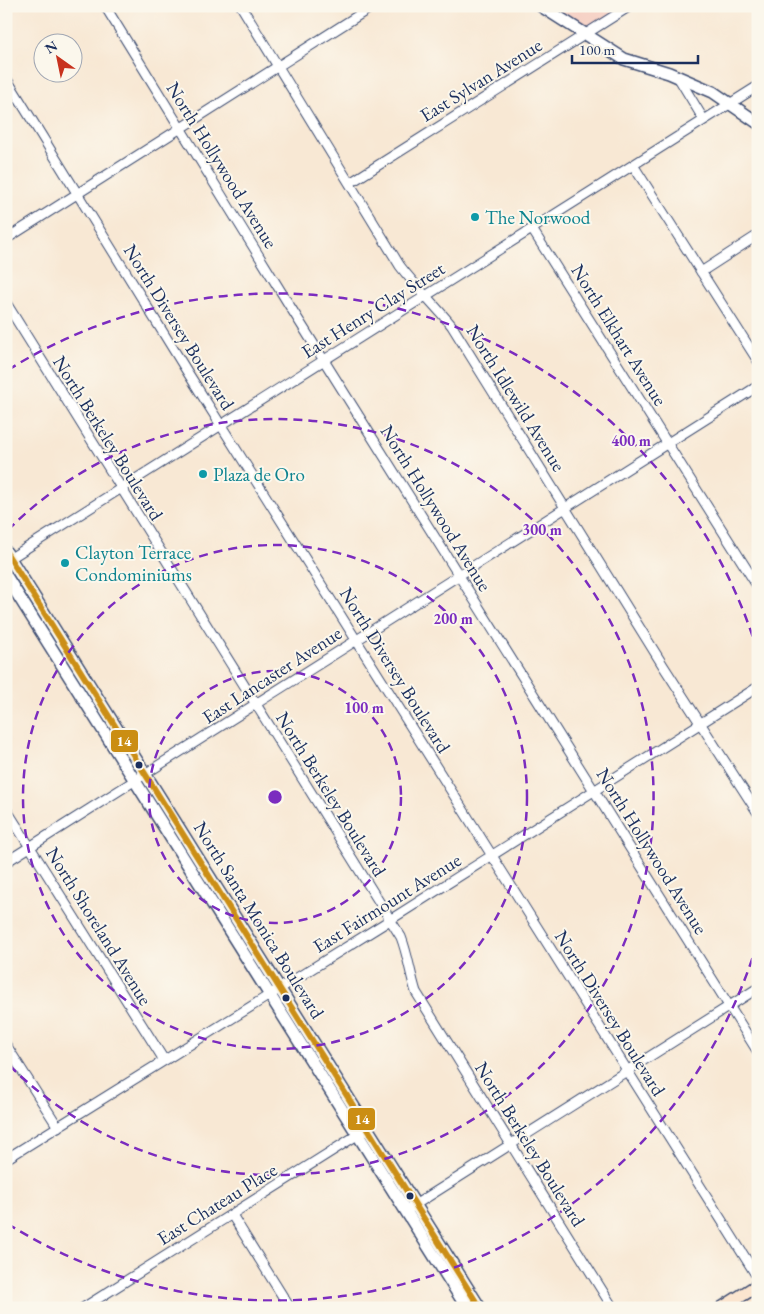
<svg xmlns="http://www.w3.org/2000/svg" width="764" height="1314" font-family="'EB Garamond',serif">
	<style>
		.built { fill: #f6d1c5 }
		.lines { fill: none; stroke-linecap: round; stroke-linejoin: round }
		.minor-casing { stroke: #3c4b70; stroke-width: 11 }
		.tertiary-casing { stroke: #3c4b70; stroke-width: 14 }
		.secondary-casing { stroke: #3c4b70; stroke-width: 15 }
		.minor { stroke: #fff; stroke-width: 9 }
		.tertiary { stroke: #fff; stroke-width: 11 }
		.secondary { stroke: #fbe5cf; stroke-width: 12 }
		.bus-1-casing { stroke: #fbf7ec; stroke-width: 10 }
		.bus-1 { stroke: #cb8e13; stroke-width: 6 }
		.ring { fill: none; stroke: #7b2cbf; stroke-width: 2.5; stroke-dasharray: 9 6 }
		.culture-dot { fill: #0f9aa8; stroke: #fbf7ec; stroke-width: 2 }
		.bus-dot { fill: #1b2f5e; stroke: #fbf7ec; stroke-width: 2 }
		.labels { text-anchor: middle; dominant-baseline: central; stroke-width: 4; stroke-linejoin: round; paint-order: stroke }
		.street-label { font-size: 19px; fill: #1b2f5e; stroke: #fbf7ec }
		.culture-label { font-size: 19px; fill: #0d838f; stroke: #fbf7ec; text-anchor: start }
		.centre { fill: #7b2cbf; stroke: #fbf7ec; stroke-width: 2.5 }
		.ring-label { font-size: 15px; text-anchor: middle; font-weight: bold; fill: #7b2cbf; stroke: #fbf7ec; stroke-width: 4; stroke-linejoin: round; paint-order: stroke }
		.line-badge { stroke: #fbf7ec; stroke-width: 2 }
		.badge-label { font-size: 14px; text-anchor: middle; font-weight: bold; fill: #fff }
	</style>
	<rect width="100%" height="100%" fill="#fbf7ec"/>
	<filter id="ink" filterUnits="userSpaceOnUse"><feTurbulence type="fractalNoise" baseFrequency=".02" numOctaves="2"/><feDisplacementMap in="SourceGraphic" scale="10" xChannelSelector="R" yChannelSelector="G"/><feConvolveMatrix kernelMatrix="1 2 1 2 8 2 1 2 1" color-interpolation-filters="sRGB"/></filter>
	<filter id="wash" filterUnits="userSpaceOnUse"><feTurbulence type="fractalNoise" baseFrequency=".0096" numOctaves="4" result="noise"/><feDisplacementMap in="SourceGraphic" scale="20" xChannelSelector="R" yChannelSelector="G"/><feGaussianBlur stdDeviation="1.12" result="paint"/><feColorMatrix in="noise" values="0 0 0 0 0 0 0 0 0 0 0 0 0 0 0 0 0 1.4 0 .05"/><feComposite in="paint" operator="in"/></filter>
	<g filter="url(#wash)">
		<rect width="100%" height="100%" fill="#f8e8d4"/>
		<!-- built -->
		<path class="built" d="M541 6H614L622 12 584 35Z"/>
	</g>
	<g filter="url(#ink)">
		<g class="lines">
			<defs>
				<path id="minor" d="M105 6 291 308 758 1052
					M241 6 400 266C416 287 435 305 452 326L664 667 758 813
					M678 77 704 120
					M6 78 188 373 758 1278
					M633 165 758 361
					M350 183 630 6
					M532 229 758 587
					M6 239 373 6
					M701 272 758 235
					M6 303 401 937C408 955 410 973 416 992L613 1308
					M6 561 758 86
					M6 809 164 1060
					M6 862 758 386
					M6 1045 58 1127
					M6 1159 382 925 758 687
					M410 1208 758 988
					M232 1215 290 1308
					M83 1308 362 1132"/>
				<path id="tertiary" d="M541 6 624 59 669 73 713 92 758 123
					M6 552 480 1308
					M6 576 467 1308"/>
				<path id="secondary" d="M722 1308 758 1285
					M747 1308 758 1301"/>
			</defs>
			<!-- minor casing -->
			<use href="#minor" class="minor-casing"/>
			<!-- tertiary casing -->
			<use href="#tertiary" class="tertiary-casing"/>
			<!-- secondary casing -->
			<use href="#secondary" class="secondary-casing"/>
			<!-- minor -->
			<use href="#minor" class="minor"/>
			<!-- tertiary -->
			<use href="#tertiary" class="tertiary"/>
			<!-- secondary -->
			<use href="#secondary" class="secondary"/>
			<defs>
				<path id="bus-1" d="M6 552 480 1308"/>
			</defs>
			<!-- bus-1 casing -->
			<use href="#bus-1" class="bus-1-casing"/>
			<!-- bus-1 -->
			<use href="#bus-1" class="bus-1"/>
		</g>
	</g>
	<!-- distance rings -->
	<g class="ring">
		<circle cx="275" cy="797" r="126"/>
		<circle cx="275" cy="797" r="252"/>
		<path d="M8 530A378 378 0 1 1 8 1064"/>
		<path d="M757 944A504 504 0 0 1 8 1224M8 370A504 504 0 0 1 757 650"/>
	</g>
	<!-- markers -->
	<g class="culture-dot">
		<circle cx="475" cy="217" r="5"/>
		<circle cx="203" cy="474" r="5"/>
		<circle cx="65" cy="563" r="5"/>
	</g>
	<g class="bus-dot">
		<circle cx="139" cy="765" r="4.5"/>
		<circle cx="286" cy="998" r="4.5"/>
		<circle cx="410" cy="1196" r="4.5"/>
	</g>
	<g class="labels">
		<!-- street labels -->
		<g class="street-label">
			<text transform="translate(481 80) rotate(-32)">East Sylvan Avenue</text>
			<text transform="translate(222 165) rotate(58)">North Hollywood Avenue</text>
			<text transform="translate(373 310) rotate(-32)">East Henry Clay Street</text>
			<text transform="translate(179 327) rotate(58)">North Diversey Boulevard</text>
			<text transform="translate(619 335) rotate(58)">North Elkhart Avenue</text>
			<text transform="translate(516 398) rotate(58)">North Idlewild Avenue</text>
			<text transform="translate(108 438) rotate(58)">North Berkeley Boulevard</text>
			<text transform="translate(436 508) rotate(58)">North Hollywood Avenue</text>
			<text transform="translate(395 670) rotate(58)">North Diversey Boulevard</text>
			<text transform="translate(272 675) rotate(-33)">East Lancaster Avenue</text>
			<text transform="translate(331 794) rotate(58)">North Berkeley Boulevard</text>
			<text transform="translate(652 851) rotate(58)">North Hollywood Avenue</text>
			<text transform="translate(387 903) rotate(-32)">East Fairmount Avenue</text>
			<text transform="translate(259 920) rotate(58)">North Santa Monica Boulevard</text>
			<text transform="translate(99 926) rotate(58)">North Shoreland Avenue</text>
			<text transform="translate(610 1013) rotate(58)">North Diversey Boulevard</text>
			<text transform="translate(530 1144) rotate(58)">North Berkeley Boulevard</text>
			<text transform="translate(217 1204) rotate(-32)">East Chateau Place</text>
		</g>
		<!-- culture labels -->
		<g class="culture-label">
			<text x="485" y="217">The Norwood</text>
			<text x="213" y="474">Plaza de Oro</text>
			<text x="75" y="552">Clayton Terrace<tspan x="75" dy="22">Condominiums</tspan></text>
		</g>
	</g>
	<circle cx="275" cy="797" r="8" class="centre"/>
	<g class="ring-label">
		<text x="631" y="446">400 m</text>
		<text x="542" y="535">300 m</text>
		<text x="453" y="624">200 m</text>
		<text x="364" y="713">100 m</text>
	</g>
	<g class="line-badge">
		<rect x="110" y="729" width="29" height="24" rx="5" fill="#cb8e13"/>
		<rect x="347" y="1107" width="29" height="24" rx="5" fill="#cb8e13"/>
	</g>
	<g class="badge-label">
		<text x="124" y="746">14</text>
		<text x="362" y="1124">14</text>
	</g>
	<!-- margin -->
	<rect width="764" height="1314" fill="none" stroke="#fbf7ec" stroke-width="25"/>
	<!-- north arrow -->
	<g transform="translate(58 58) rotate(327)"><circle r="24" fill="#fbf7ec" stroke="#a1a7b3"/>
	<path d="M0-4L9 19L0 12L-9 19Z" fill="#c8321e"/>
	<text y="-8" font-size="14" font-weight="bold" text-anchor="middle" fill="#1b2f5e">N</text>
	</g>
	<!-- scale -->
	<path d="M572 55v8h126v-8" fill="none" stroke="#1b2f5e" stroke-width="2.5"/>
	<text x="579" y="55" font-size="15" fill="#1b2f5e" stroke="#fbf7ec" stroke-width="4" paint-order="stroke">100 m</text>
</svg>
